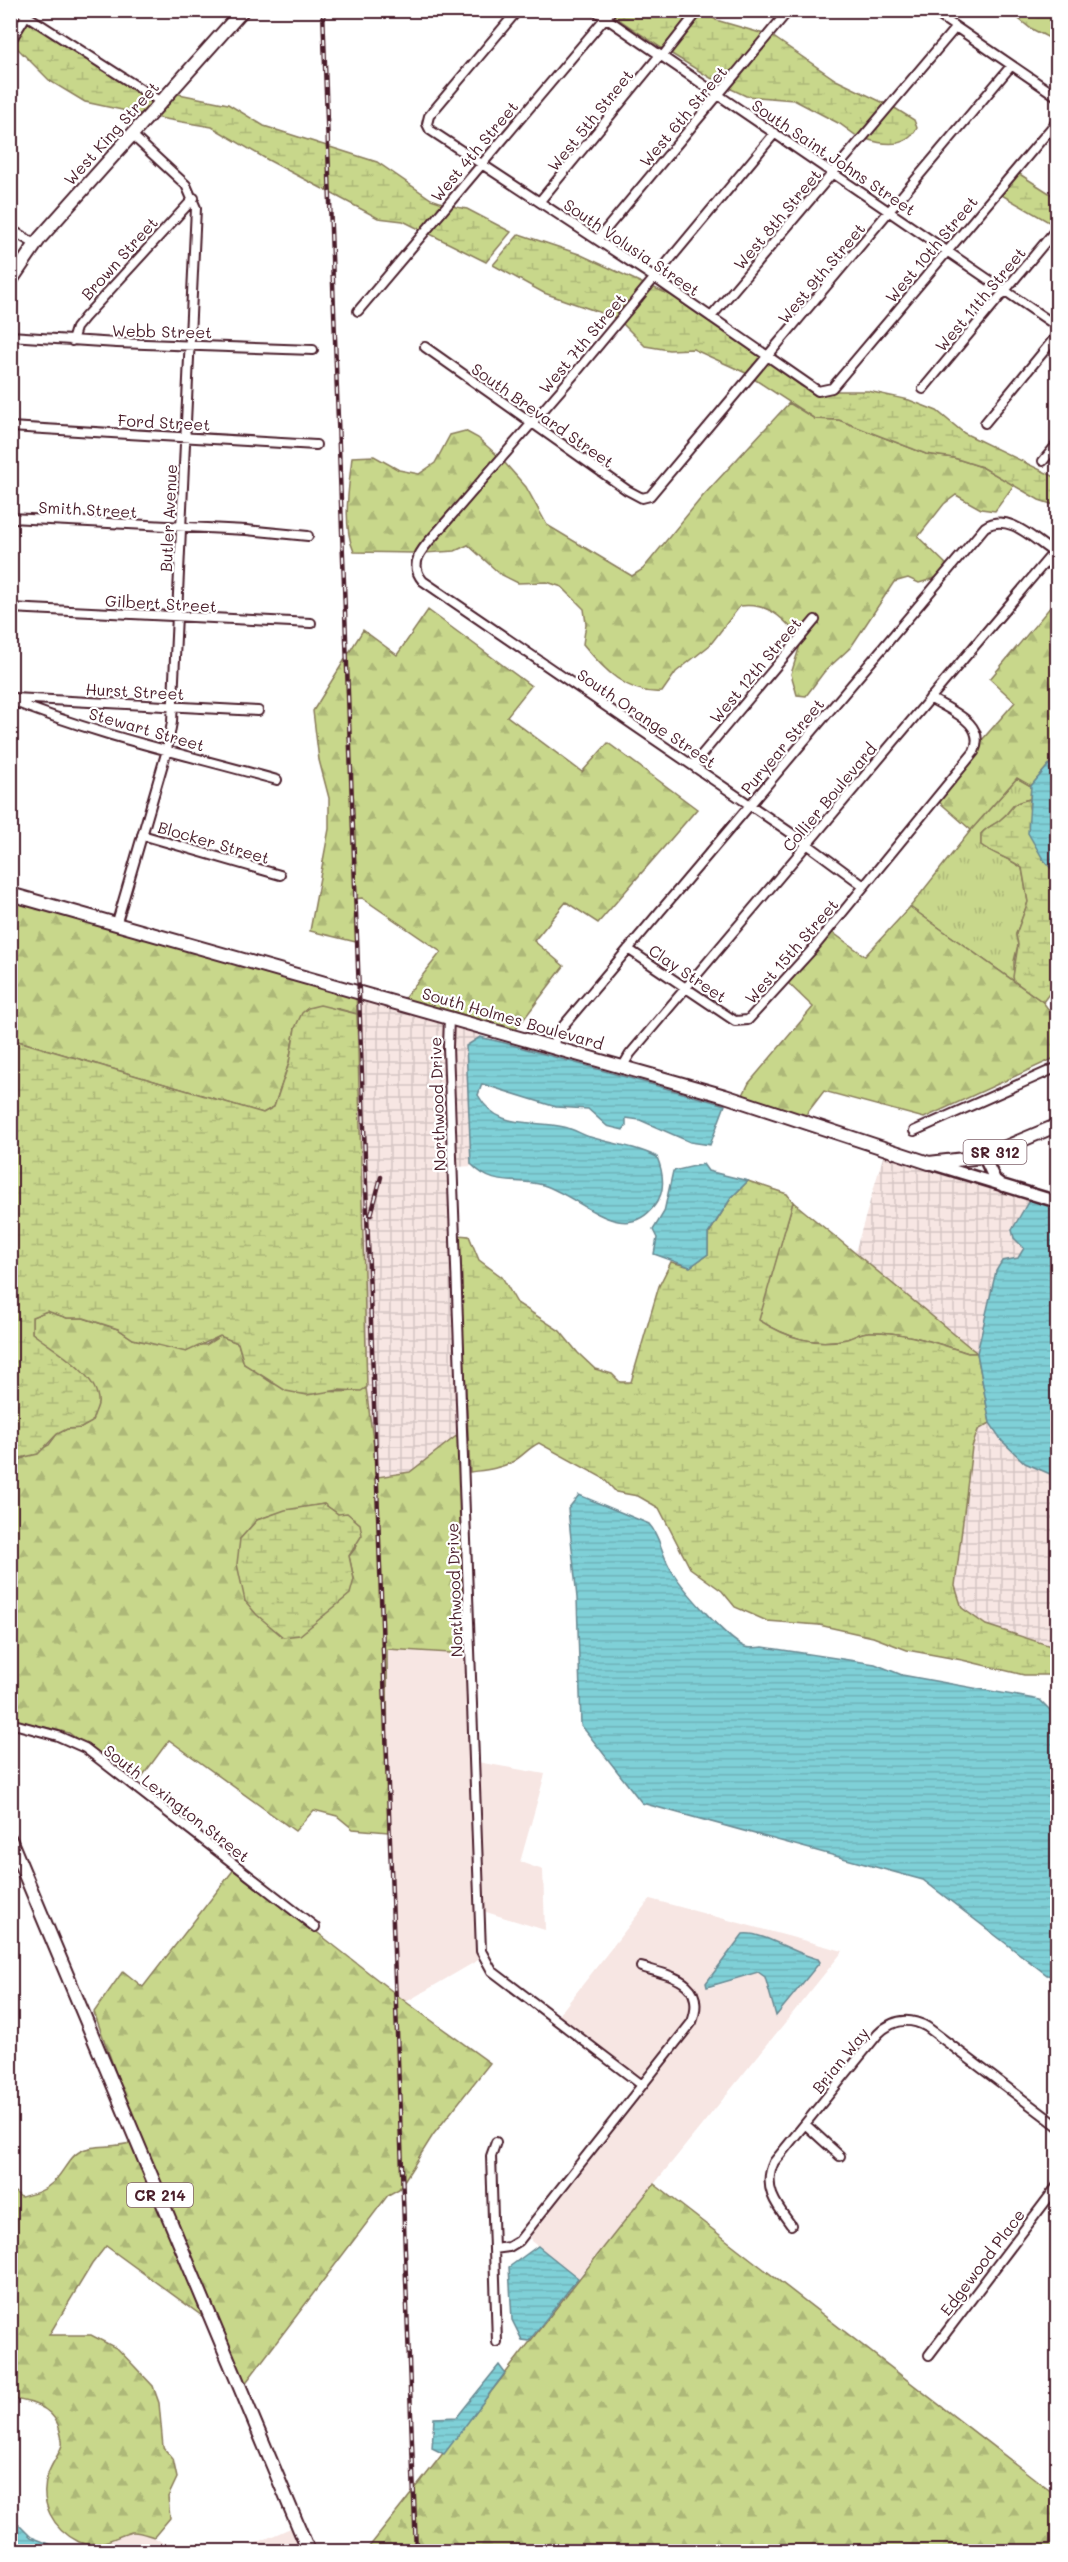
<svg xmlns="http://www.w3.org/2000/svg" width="1068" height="2562" font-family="Mali,sans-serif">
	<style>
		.built { fill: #f7e6e3; fill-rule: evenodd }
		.industrial { fill: url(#industrial-grid) }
		.grass { fill: url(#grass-tufts); stroke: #897b5b; stroke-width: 1.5 }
		.forest { fill: url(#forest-firs); stroke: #897b5b; stroke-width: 1.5; fill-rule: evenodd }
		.wetland { fill: url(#wetland-marsh); stroke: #897b5b; stroke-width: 1.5 }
		.water { fill: url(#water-rules); stroke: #6a8992; stroke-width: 1.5 }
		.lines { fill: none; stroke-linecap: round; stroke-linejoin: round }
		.street-casing { stroke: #4a1f2b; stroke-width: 12 }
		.secondary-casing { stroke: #4a1f2b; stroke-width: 15 }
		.primary-casing { stroke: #4a1f2b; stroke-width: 16 }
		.street { stroke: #fff; stroke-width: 8 }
		.secondary { stroke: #fff; stroke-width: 10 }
		.primary { stroke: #fff; stroke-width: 12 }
		.rail-casing { stroke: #4a1f2b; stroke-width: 4.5 }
		.rail { stroke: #fff; stroke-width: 2; stroke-dasharray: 7; stroke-linecap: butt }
		.labels { text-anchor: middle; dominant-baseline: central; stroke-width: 4.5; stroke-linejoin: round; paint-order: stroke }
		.shield { fill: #fff; stroke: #80626b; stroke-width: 1.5 }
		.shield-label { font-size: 15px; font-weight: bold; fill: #4a1f2b }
		.street-label { font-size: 16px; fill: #4a1f2b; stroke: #fff }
	</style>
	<defs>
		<pattern id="industrial-grid" width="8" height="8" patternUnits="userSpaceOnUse" patternTransform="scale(1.5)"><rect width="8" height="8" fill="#f7e6e3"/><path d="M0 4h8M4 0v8" fill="none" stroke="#d5c5c3"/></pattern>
		<pattern id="grass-tufts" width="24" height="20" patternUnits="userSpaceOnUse" patternTransform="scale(1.5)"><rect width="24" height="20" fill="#c8d78b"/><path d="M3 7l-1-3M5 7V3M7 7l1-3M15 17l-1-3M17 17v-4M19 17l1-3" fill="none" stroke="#adb878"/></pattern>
		<pattern id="forest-firs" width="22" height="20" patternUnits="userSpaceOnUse" patternTransform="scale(1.5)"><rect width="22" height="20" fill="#c8d78b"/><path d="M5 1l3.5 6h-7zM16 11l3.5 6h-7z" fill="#adb878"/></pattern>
		<pattern id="wetland-marsh" width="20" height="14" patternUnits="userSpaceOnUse" patternTransform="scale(1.5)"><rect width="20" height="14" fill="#c8d78b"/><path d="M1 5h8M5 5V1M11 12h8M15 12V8" fill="none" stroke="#adb878"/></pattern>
		<pattern id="water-rules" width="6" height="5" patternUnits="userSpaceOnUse" patternTransform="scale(1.5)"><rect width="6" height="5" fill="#7fd0d7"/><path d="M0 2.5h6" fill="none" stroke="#6fb2b9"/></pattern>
	</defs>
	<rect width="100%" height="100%" fill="#fff"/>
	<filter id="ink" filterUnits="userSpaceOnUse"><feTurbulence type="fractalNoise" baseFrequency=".0167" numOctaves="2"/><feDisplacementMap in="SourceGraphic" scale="12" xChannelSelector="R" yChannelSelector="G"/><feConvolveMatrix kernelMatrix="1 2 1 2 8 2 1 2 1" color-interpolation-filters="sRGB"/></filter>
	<g filter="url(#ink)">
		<!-- built -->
		<path class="built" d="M387 1649 466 1654 475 1910 480 1959 406 2002 395 1993 388 1832Z
			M477 1762 545 1774 520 1862 543 1870 545 1930 483 1911Z
			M650 1899 843 1951 578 2278 531 2241 530 2235 695 2025 699 2014 700 1998 693 1987 683 1977 638 1963 637 1969 679 1983 693 2000 689 2020 641 2080 558 2016ZM748 1934 797 1954 818 1959 820 1962 776 2015 765 1977 758 1972 710 1988 706 1984 743 1935Z
			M295 2526 306 2552H236Z
			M134 2531 154 2537 175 2551 80 2552 82 2543 107 2542Z"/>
		<!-- industrial -->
		<path class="industrial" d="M356 994 446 1019 444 1047 459 1434 410 1472 378 1477 366 1388Z
			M453 1021 477 1028 480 1037 466 1047 473 1166 456 1167Z
			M885 1150 1031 1197 1014 1238 1024 1248 1018 1258 1002 1261 996 1271 977 1353 855 1252Z
			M990 1423 1002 1441 1025 1463 1057 1477V1648L986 1625 962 1608 955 1586 972 1447 978 1430Z"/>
		<!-- grass -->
		<path class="grass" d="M1017 778 1031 786 1030 799C1005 805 1017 807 1000 820 994 825 987 827 981 834V845C995 855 1009 858 1022 868L1028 902 1016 934 1018 945 1014 961V981L910 907 971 830Z"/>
		<!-- forest -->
		<path class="forest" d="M789 403 815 419 839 420 926 454 954 458 982 467 1014 485 995 511 981 509 956 495 944 504 918 537 947 565 936 578 919 583 908 578 894 582 851 647 824 672 806 696 797 695 791 674 801 642 820 620 814 616 798 635C780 615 767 603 740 606L710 645 676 672 662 692C628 695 603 669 583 644L586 624 584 609 562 587 547 582 518 583 500 574 468 545 455 551 425 553 503 461 526 487 547 525 632 576 643 569 702 497Z
			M465 431 478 438 498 456 415 553 354 552C342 524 349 487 352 457L374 456 399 470 419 474 435 463 450 435Z
			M1057 599V755L1031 786 1017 778 971 830 938 801 977 755 982 740 1015 702 990 679Z
			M428 610 531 686 507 716 582 772 608 743 697 809 598 923 566 902 534 941 564 966 514 1032 403 1000 441 952 362 898 354 899 356 942 310 931 329 829V798L319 760 313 711 363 630 397 655Z
			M10 898 356 994 357 1014 336 1008 295 1028 289 1063 274 1107 263 1113 11 1039Z
			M910 907 1043 1002 1057 1021V1057L924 1118 824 1091 804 1117 742 1097 749 1083 813 1007 788 983 832 932 865 956Z
			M793 1202 977 1353H968C936 1343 903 1331 869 1332 861 1332 854 1337 847 1339 814 1347 786 1337 758 1320Z
			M47 1311 67 1318H83L118 1329 133 1339 148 1342 206 1345 220 1336 238 1343 244 1364C255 1368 261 1377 271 1382 285 1391 353 1395 366 1388L378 1477 410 1472 459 1434 466 1654 387 1649 388 1832 353 1829 337 1816 314 1810 295 1831 169 1740 136 1785 69 1733 11 1719V1460H20L49 1445 57 1434 67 1429 81 1428 91 1422 98 1402 47 1345 32 1333V1317ZM324 1504 338 1514 357 1546 349 1556 354 1579 245 1601 240 1539 257 1520 285 1511Z
			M235 1868 406 2002 490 2063 433 2135 399 2189 388 2195 244 2385 130 2112 94 2012 123 1971 143 1987Z
			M133 2142 209 2321 106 2246 92 2264 49 2335H91L118 2349 153 2386 159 2403 163 2447 173 2459 177 2478 168 2497 170 2518 154 2537C147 2535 138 2531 132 2532 116 2536 96 2550 79 2542 53 2529 38 2503 48 2474 51 2464 59 2455 62 2445 63 2441 61 2436 60 2431 55 2408 32 2401 11 2399V2189L21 2197C32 2194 43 2192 51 2184 62 2176 67 2159 79 2152 93 2143 114 2149 133 2142Z
			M654 2184 1057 2496V2551L365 2552C463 2430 556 2306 654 2184Z"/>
		<!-- wetland -->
		<path class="wetland" d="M617 11H694L663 49 614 16Z
			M704 11 716 20 764 34 722 85 670 53Z
			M1009 11H1057V42L1030 28Z
			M28 21 156 103 145 115 85 102 50 81 14 45Z
			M772 36 836 80 886 104 858 137 840 124 794 100 746 96 729 88Z
			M174 93 228 104 264 126 377 162 431 199 443 203 421 230 403 221 378 218 268 160 212 127 153 117Z
			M893 107 914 120 917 128C907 148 884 145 866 139Z
			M1018 173 1057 198V221L1054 225 1000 194Z
			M451 206 467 209 511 232 486 262 428 233Z
			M519 234 579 254 644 284 616 318 544 293 493 265Z
			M652 287 675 297 762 357 748 374 693 349 669 350 645 346 622 323Z
			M768 361 801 386 821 396 834 391H868L909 400 937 411 964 433 1057 478V506L1039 500 982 467 954 458 926 454 839 420 815 419 754 379Z
			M1030 799 1029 807 1043 859 1057 875V983L1043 1002 1014 981 1013 977 1018 945 1016 934 1028 902 1022 868C1010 858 994 855 981 845V834C987 827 994 825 1000 820 1017 807 1005 805 1030 799Z
			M320 1005 357 1014 367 1387 361 1391 339 1390 307 1395 286 1391 244 1364 238 1343 220 1336 186 1352 133 1339 118 1329 84 1318H67L47 1311 32 1317V1333C51 1348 101 1375 98 1404 97 1409 93 1416 92 1422L81 1428 67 1429 57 1434 38 1454 11 1460V1039L263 1113 274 1107 289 1063 295 1028 302 1013 308 1008Z
			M748 1181 787 1194 793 1202 759 1320C786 1337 814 1347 847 1339 854 1337 861 1332 869 1332 903 1331 936 1343 968 1353H977L990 1423 978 1430 972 1447 955 1586 962 1608 986 1625 1057 1648V1680L1050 1675H1024L962 1660 907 1650 873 1637 819 1625 767 1621 735 1607 722 1591 690 1568 659 1508 638 1496 616 1492 603 1478 539 1443C528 1448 522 1457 512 1462 499 1469 484 1470 470 1472L458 1235 469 1236 479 1260 502 1277 517 1303 560 1331 578 1353 595 1369 612 1374 620 1382H631L659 1286 671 1262 690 1267 708 1254V1235L731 1198Z
			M324 1504 338 1514 347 1513 360 1524 362 1535 349 1556 354 1579 350 1594 300 1635 283 1637 257 1615 245 1601 237 1564 240 1539 257 1520 285 1510Z"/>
		<!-- water -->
		<path class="water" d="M1057 755V875L1043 859 1028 833 1031 786Z
			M480 1037 505 1043 725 1105 710 1145 690 1142 640 1120 626 1118V1126L623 1130 607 1126 588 1109 556 1107 482 1084 478 1095C498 1131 531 1119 564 1127 573 1129 581 1134 590 1137 612 1144 636 1146 657 1157 663 1172 666 1191 655 1205 623 1248 580 1196 543 1185 514 1177 495 1189 471 1164L466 1046Z
			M703 1164 708 1171 748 1181 731 1198 708 1234V1254L690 1267 654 1254 657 1238 653 1230 664 1212 673 1171Z
			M1031 1197 1057 1206V1477L1025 1463 1002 1441 990 1423 977 1353 996 1271 1002 1261 1018 1258 1024 1248 1014 1238 1012 1230Z
			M579 1495 649 1524C660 1536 661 1552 669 1566 679 1585 726 1639 745 1647 750 1649 758 1647 763 1647L875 1664 902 1675 1040 1700 1057 1717 1058 1973 1055 1976 1047 1975 923 1880 642 1803 581 1725 577 1598 568 1509Z
			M743 1934C762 1931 797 1955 818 1959L820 1962 776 2016 765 1977 758 1972 707 1987 706 1983Z
			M538 2246 578 2278 529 2341 522 2340 512 2320 509 2267Z
			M499 2365 505 2373 444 2454 432 2448 434 2418 457 2417Z
			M11 2517 31 2537 67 2551H11Z"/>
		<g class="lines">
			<defs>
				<path id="street" d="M18 10 161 102
					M518 10 429 116 427 124 430 130 649 274 818 391 832 388 1058 120
					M594 10 1058 327
					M931 10 1058 97
					M10 42 26 16
					M662 57 699 10
					M775 133 578 370 439 530C426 545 406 562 423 581L807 844 864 886
					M540 201 660 55
					M10 229 35 244
					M597 240 789 10
					M358 311 612 10
					M711 317 956 27
					M10 336 117 343 313 350
					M72 341 76 328 85 317 194 198
					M425 347 627 490 642 498 650 496 1011 66
					M923 389 1058 227
					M985 423 1058 334
					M10 427 316 445
					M1043 461 1058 443
					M10 518 246 530 308 536
					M10 608 311 623
					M14 698 258 711
					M10 700C95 735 188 755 277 780
					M693 765 815 620
					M142 835 280 875
					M117 922 167 750 172 722 196 208 186 185 132 135
					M628 949 735 1021 748 1020 811 951 974 752C987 723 951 711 930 698
					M449 1017 448 1047 481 1951 492 1971 642 2085
					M553 1046 558 1032 985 527C1008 512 1033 539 1053 552
					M623 1066 630 1054 1058 547
					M914 1131 1058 1067
					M10 1723 58 1736 85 1748 315 1927
					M805 2124 840 2156
					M496 2142 491 2156 497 2342
					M791 2225C776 2205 762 2187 774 2162L878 2034C893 2019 909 2017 927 2027L1058 2126
					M494 2249 509 2247 519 2241 692 2022C707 1981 671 1976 641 1967
					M929 2355 1058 2185"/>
				<path id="secondary" d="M984 1157 995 1180 1003 1186
					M929 1163 1058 1202"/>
				<path id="primary" d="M10 282 40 238 243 10
					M10 894 725 1096 929 1163 982 1157 1058 1125
					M10 1839 309 2552"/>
			</defs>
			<!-- street casing -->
			<use href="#street" class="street-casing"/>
			<!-- secondary casing -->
			<use href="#secondary" class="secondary-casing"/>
			<!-- primary casing -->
			<use href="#primary" class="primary-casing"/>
			<!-- street -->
			<use href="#street" class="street"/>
			<!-- secondary -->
			<use href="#secondary" class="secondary"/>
			<!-- primary -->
			<use href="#primary" class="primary"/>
			<defs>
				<path id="rail" d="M323 10 416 2552
					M371 1215 381 1177"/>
			</defs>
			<!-- rail casing -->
			<use href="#rail" class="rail-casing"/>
			<!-- rail -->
			<use href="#rail" class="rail"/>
		</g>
	</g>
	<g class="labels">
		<!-- shield labels -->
		<g class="shield">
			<rect x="963.5" y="1140" width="63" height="24" rx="4.5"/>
			<rect x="127" y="2183" width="66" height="24" rx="4.5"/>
		</g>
		<g class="shield-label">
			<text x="995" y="1152">SR 312</text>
			<text x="160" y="2195">CR 214</text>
		</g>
		<!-- street labels -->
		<g class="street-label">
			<text transform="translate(683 116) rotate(-50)">West 6th Street</text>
			<text transform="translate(590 120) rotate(-51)">West 5th Street</text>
			<text transform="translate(111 133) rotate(-48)">West King Street</text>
			<text transform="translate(474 151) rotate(-50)">West 4th Street</text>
			<text transform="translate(834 157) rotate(34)">South Saint Johns Street</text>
			<text transform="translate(777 219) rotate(-50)">West 8th Street</text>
			<text transform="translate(632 247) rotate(34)">South Volusia Street</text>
			<text transform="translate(931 249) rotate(-50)">West 10th Street</text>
			<text transform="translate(119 258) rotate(-48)">Brown Street</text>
			<text transform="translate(821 273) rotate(-50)">West 9th Street</text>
			<text transform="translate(980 299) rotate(-50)">West 11th Street</text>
			<text transform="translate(162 331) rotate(1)">Webb Street</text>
			<text transform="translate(582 343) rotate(-50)">West 7th Street</text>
			<text transform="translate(543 415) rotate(35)">South Brevard Street</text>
			<text transform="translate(164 422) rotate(3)">Ford Street</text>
			<text transform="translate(88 509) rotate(3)">Smith Street</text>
			<text transform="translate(168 518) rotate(-87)">Butler Avenue</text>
			<text transform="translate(161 603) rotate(3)">Gilbert Street</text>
			<text transform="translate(755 670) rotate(-50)">West 12th Street</text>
			<text transform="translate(135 691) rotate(3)">Hurst Street</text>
			<text transform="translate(647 718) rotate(34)">South Orange Street</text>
			<text transform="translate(147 729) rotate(16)">Stewart Street</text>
			<text transform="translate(782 746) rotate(-50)">Puryear Street</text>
			<text transform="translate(829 797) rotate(-50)">Collier Boulevard</text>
			<text transform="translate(214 842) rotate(16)">Blocker Street</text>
			<text transform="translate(791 951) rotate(-49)">West 15th Street</text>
			<text transform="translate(688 973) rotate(34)">Clay Street</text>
			<text transform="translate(513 1018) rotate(16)">South Holmes Boulevard</text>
			<text transform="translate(437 1104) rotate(-92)">Northwood Drive</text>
			<text transform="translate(454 1590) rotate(-92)">Northwood Drive</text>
			<text transform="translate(177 1803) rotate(38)">South Lexington Street</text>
			<text transform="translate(840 2060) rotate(-51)">Brian Way</text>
			<text transform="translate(982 2262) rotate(-53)">Edgewood Place</text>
		</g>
	</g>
	<!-- margin -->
	<rect width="1068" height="2562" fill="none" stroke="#fff" stroke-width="36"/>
	<rect x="18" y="18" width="1032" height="2526" fill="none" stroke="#4a1f2b" stroke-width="2" filter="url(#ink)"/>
</svg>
